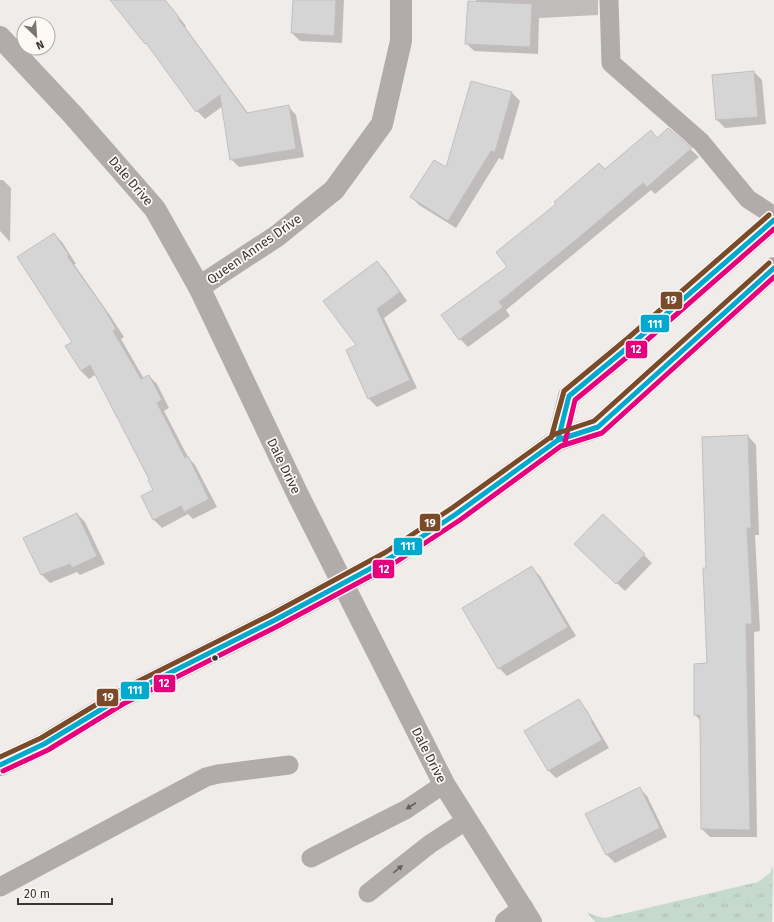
<svg xmlns="http://www.w3.org/2000/svg" width="774" height="922" font-family="'Fira Sans',sans-serif">
	<style>
		.park { fill: url(#park-tufts) }
		.shadow { fill: #0003 }
		.building { fill: #d6d5d5; stroke: #c1bfc0 }
		.lines { fill: none; stroke-linecap: round; stroke-linejoin: round }
		.service { stroke: #b2abac; stroke-width: 19 }
		.minor { stroke: #b2abac; stroke-width: 22 }
		.tertiary { stroke: #b2abac; stroke-width: 22 }
		.bus-1-casing { stroke: #fff9f6; stroke-width: 8 }
		.bus-2-casing { stroke: #fff9f6; stroke-width: 8 }
		.bus-3-casing { stroke: #fff9f6; stroke-width: 8 }
		.bus-1 { stroke: #00a9ce; stroke-width: 5 }
		.bus-2 { stroke: #e5007d; stroke-width: 5 }
		.bus-3 { stroke: #7a4b2a; stroke-width: 5 }
		.oneway { fill: #635e5d }
		.bus-dot { fill: #383533; stroke: #fff9f6; stroke-width: 1.5 }
		.labels { text-anchor: middle; dominant-baseline: central; stroke-width: 3.5; stroke-linejoin: round; paint-order: stroke }
		.street-label { font-size: 13px; fill: #383533; stroke: #fff9f6 }
		.line-badge { stroke: #fff9f6; stroke-width: 1.5 }
		.badge-label { font-size: 11px; text-anchor: middle; font-weight: bold; fill: #fff }
	</style>
	<defs>
		<pattern id="park-tufts" width="24" height="20" patternUnits="userSpaceOnUse"><rect width="24" height="20" fill="#c6d9cd"/><path d="M3 7l-1-3M5 7V3M7 7l1-3M15 17l-1-3M17 17v-4M19 17l1-3" fill="none" stroke="#abbbb0"/></pattern>
	</defs>
	<rect width="100%" height="100%" fill="#f0ecea"/>
	<!-- park -->
	<path class="park" d="M773 866 772 922H595L587 912 595 916 605 918 758 882 770 873Z"/>
	<!-- shadow -->
	<path class="shadow" d="M112 0H165L186 26 185 27 248 113 288 106 296 115 304 157 239 167 231 159 223 106 205 119 197 111 151 48Z
		M294 0H344L342 43 300 41 292 33Z
		M476 0H598V15L539 18 538 54 474 51 466 43Z
		M754 72 762 80 766 124 725 128 717 120Z
		M472 82 512 93 520 101 503 160 499 158 456 228 419 205 411 197 446 169Z
		M668 129 699 157 655 194 651 190 506 310 510 316 468 347 460 339 509 267 605 170 651 132 658 139Z
		M0 180H3L11 188 10 242 0 231Z
		M54 234 62 242 76 264H74L111 317 124 337 121 339 144 379 149 376 157 384 169 408 164 411 188 457 195 465 217 507 193 519 188 514 162 528 154 520 142 497 155 490 151 479 96 374 89 379 81 371 74 342Z
		M377 262 385 270 407 301 384 318 417 388 377 407 369 399 347 351 357 346Z
		M748 436 756 445 759 535H755L760 631 754 632 757 837H710L702 829V722L695 715V665L708 664 707 569Z
		M77 514 85 522 105 564 80 575 77 572 50 583 42 575 24 538Z
		M603 515 652 563 625 591 576 544Z
		M532 568 540 576 576 636 507 676 499 668 464 608Z
		M579 701 586 709 609 748 556 778 549 771Z
		M639 788 647 796 667 837 615 863 607 855 587 814Z"/>
	<!-- building -->
	<path class="building" d="M110 0H165L179 17 178 18 247 113 289 105 296 149 230 160 220 95 196 112 146 43 145 44Z
		M293 0H336L334 36 291 33Z
		M468 1 532 4 530 47 465 44Z
		M754 71 758 117 716 120 712 75Z
		M471 81 512 92 495 152 491 151 448 221 410 197 434 160 446 167Z
		M668 128 692 148 647 187 643 183 582 235 499 302 503 307 459 340 441 315 507 267 496 252 556 204 554 202 599 163 605 169 651 130 657 138Z
		M54 233 69 255 67 256 104 308 116 329 113 331 141 379 149 375 162 400 157 403 185 458 188 456 209 499 184 512 181 506 153 520 141 496 153 490 148 480 149 479 90 365 81 371 65 346 72 342 17 257Z
		M377 261 400 292 377 309 410 380 368 399 346 350 356 345 323 301Z
		M748 435 751 528H747L752 624H746L750 830 701 829 700 715H694V664L707 663 703 568H706L702 437Z
		M77 513 97 556 72 568 70 564 41 575 23 538Z
		M603 514 645 554 616 584 574 544Z
		M532 566 568 627 498 669 462 608Z
		M579 699 592 720 591 721 602 740 548 771 524 731Z
		M640 787 660 828 606 855 585 814Z"/>
	<g class="lines">
		<!-- service -->
		<path class="service" d="M609 0 611 63 701 142 748 199 774 216
			M311 858 407 809 444 784
			M0 887 206 777 218 774 289 765
			M368 893 430 844 467 820"/>
		<!-- minor -->
		<path class="minor" d="M199 287 277 236 334 190 382 124 401 41V0
			M506 922 523 909"/>
		<!-- tertiary -->
		<path class="tertiary" d="M0 37 73 115 155 209 199 287 298 495 444 784 531 922
			M558 440 569 396 633 343 774 220
			M0 765 44 744 120 698 275 620 390 558 456 514 558 440 598 427 774 268"/>
		<defs>
			<path id="bus-1" d="M558 440 569 396 633 343 774 220
				M0 765 44 744 120 698 275 620 390 558 456 514 558 440 598 427 774 268"/>
			<path id="bus-2" d="M565 442 575 400 638 348 774 229
				M3 771 48 750 123 704 278 626 393 564 460 520 561 446 602 433 774 277"/>
			<path id="bus-3" d="M551 438 564 391 628 338 769 215
				M0 757 41 738 117 692 272 614 386 552 452 508 555 434 594 421 769 263"/>
		</defs>
		<!-- bus-1 casing -->
		<use href="#bus-1" class="bus-1-casing"/>
		<!-- bus-2 casing -->
		<use href="#bus-2" class="bus-2-casing"/>
		<!-- bus-3 casing -->
		<use href="#bus-3" class="bus-3-casing"/>
		<!-- bus-1 -->
		<use href="#bus-1" class="bus-1"/>
		<!-- bus-2 -->
		<use href="#bus-2" class="bus-2"/>
		<!-- bus-3 -->
		<use href="#bus-3" class="bus-3"/>
	</g>
	<!-- one-way arrows -->
	<defs><path id="oneway-solid" d="M-6-.8H1V-3.2L6.5 0L1 3.2V.8H-6Z"/></defs>
	<g class="oneway">
		<use href="#oneway-solid" transform="translate(411 806) rotate(147)"/>
		<use href="#oneway-solid" transform="translate(398 869) rotate(-39)"/>
	</g>
	<!-- markers -->
	<circle class="bus-dot" cx="215" cy="658" r="3.5"/>
	<g class="labels">
		<!-- street labels -->
		<g class="street-label">
			<text transform="translate(131 181) rotate(49)">Dale Drive</text>
			<text transform="translate(254 249) rotate(-35)">Queen Annes Drive</text>
			<text transform="translate(284 466) rotate(64)">Dale Drive</text>
			<text transform="translate(429 755) rotate(63)">Dale Drive</text>
		</g>
	</g>
	<g class="line-badge">
		<rect x="660" y="291" width="23" height="19" rx="4" fill="#7a4b2a"/>
		<rect x="640" y="314" width="30" height="19" rx="4" fill="#00a9ce"/>
		<rect x="625" y="340" width="23" height="19" rx="4" fill="#e5007d"/>
		<rect x="419" y="513" width="22" height="19" rx="4" fill="#7a4b2a"/>
		<rect x="393" y="537" width="30" height="19" rx="4" fill="#00a9ce"/>
		<rect x="372" y="559" width="23" height="20" rx="4" fill="#e5007d"/>
		<rect x="153" y="674" width="23" height="19" rx="4" fill="#e5007d"/>
		<rect x="120" y="681" width="30" height="19" rx="4" fill="#00a9ce"/>
		<rect x="96" y="688" width="23" height="19" rx="4" fill="#7a4b2a"/>
	</g>
	<g class="badge-label">
		<text x="671" y="304">19</text>
		<text x="655" y="328">111</text>
		<text x="636" y="353">12</text>
		<text x="430" y="527">19</text>
		<text x="408" y="550">111</text>
		<text x="384" y="573">12</text>
		<text x="164" y="687">12</text>
		<text x="135" y="694">111</text>
		<text x="108" y="701">19</text>
	</g>
	<!-- north arrow -->
	<g transform="translate(36 36) rotate(155)"><circle r="19" fill="#fff9f6" stroke="#afaba8"/>
	<path d="M0-3L7 15L0 10L-7 15Z" fill="#787573"/>
	<text y="-6" font-size="11" font-weight="bold" text-anchor="middle" fill="#383533">N</text>
	</g>
	<!-- scale -->
	<path d="M18 898v6h94v-6" fill="none" stroke="#383533" stroke-width="2"/>
	<text x="24" y="898" font-size="12" fill="#383533" stroke="#fff9f6" stroke-width="3" paint-order="stroke">20 m</text>
</svg>
